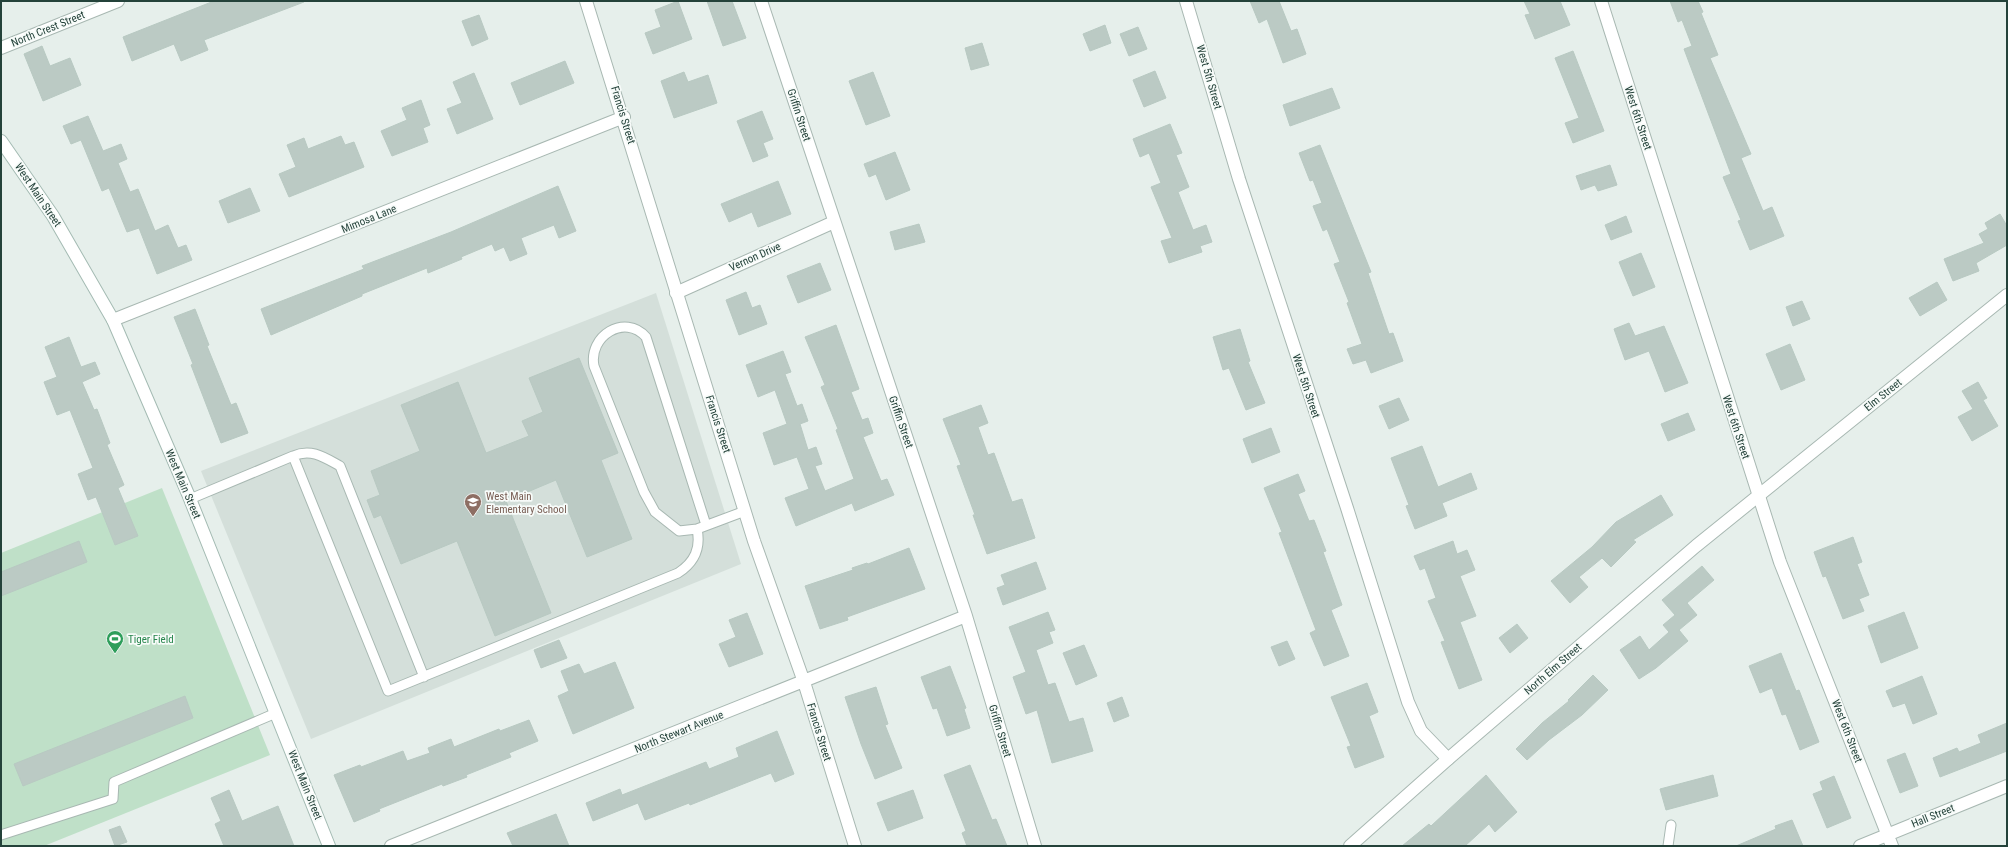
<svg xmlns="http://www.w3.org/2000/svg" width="2008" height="847" font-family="'Roboto Condensed',sans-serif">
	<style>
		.built { fill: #d4dfda }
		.green { fill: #bfe0c8 }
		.building { fill: #bbcac4; stroke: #b8c9c2 }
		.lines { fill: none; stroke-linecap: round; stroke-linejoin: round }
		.service-casing { stroke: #a8b8b2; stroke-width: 11 }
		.minor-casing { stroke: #a8b8b2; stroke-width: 14 }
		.tertiary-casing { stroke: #a8b8b2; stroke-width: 14 }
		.secondary-casing { stroke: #a4bbb3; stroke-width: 14 }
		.service { stroke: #fff; stroke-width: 9 }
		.minor { stroke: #fff; stroke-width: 12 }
		.tertiary { stroke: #fff; stroke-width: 12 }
		.secondary { stroke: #fff; stroke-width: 12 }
		.labels { text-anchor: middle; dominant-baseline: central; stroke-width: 3.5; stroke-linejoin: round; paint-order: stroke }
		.street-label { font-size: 11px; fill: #24423a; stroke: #f7fbf9 }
		.education-label { font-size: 11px; fill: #785e54; stroke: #f7fbf9; text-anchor: start }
		.leisure-label { font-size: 11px; fill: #27864d; stroke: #f7fbf9; text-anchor: start }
	</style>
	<rect width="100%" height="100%" fill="#e6efeb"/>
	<!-- built -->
	<path class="built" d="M656 293 741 564 311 739 201 471Z"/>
	<!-- green -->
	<path class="green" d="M162 488 270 755 44 846H1V553Z"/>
	<!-- building -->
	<path class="building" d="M214 1H304V2L204 40 208 50 181 61 174 44 132 61 123 37Z
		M678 1 692 39 653 54 645 33 661 27 655 10Z
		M707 1H732L746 38 723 46Z
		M1250 1H1279L1291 31 1297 29 1306 54 1283 63 1267 19 1259 23Z
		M1524 1H1560L1570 25 1535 39 1525 15 1530 14Z
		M1670 1H1698L1703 12 1701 13 1718 55 1710 58 1751 154 1741 158 1763 211 1772 207 1784 236 1750 250 1738 221 1741 220 1723 177 1731 174 1684 49 1692 46 1682 20 1678 22Z
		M479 15 488 39 472 46 462 21Z
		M1105 25 1111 43 1090 51 1083 34Z
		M1138 27 1147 49 1129 56 1120 34Z
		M982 43 989 65 971 70 965 48Z
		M42 46 50 66 70 58 81 85 43 101 24 54Z
		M1573 51 1604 131 1573 143 1565 123 1579 118 1555 58Z
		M565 61 574 83 520 105 511 83Z
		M1155 71 1166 98 1144 107 1133 80Z
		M684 72 688 82 708 75 717 103 674 118 661 81Z
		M873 72 890 116 866 125 849 81Z
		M474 73 493 119 457 134 447 109 462 103 453 82Z
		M1332 88 1340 108 1290 126 1283 105Z
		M421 100 430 125 423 128 428 142 392 156 381 131 407 120 402 108Z
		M762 111 773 139 763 143 768 156 753 162 737 121Z
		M88 116 103 151 121 144 127 159 118 163 130 192 138 189 155 231 168 225 178 248 186 245 192 260 157 274 139 228 127 232 109 188 102 191 81 140 71 144 63 126Z
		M1170 124 1182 153 1176 155 1189 187 1178 192 1193 230 1206 225 1212 242 1200 246 1202 252 1169 263 1161 241 1172 238 1151 187 1161 183 1149 153 1140 157 1133 139Z
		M341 136 345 145 354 142 364 167 289 197 279 174 296 167 287 145 304 138 308 149Z
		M1320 145 1371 272 1368 273 1389 334 1393 333 1403 361 1371 373 1366 360 1353 364 1347 349 1362 344 1347 303 1349 302 1334 264 1340 262 1327 229 1323 231 1313 206 1322 203 1313 180 1310 181 1299 153Z
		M895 152 910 190 886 200 876 174 869 177 864 164Z
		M1610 165 1617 185 1598 191 1595 185 1581 190 1576 176Z
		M778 181 791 214 758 227 752 212 729 222 721 204Z
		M558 186 576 231 559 238 554 225 521 238 527 254 510 261 504 247 495 251 492 244 461 257 462 259 428 273 427 268 362 294V296L271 335 261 309 364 269 362 266 451 232Z
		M250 188 260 211 228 223 219 201Z
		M2000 214 2007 226V245L1976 263 1979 271 1953 281 1944 259 1984 243 1979 234 1988 229 1985 223Z
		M1626 216 1632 232 1611 240 1605 225Z
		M919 224 925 242 895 250 890 232Z
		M1641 253 1655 287 1633 296 1619 262Z
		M820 263 831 290 798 303 787 276Z
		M1937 282 1947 300 1920 316 1909 298Z
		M746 292 752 308 760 305 767 324 739 335 726 300Z
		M1802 301 1810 319 1793 326 1786 307Z
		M195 309 209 345 207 346 231 405 236 403 248 433 221 443 191 365 193 364 174 317Z
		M1629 323 1635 336 1664 326 1688 383 1665 392 1649 351 1625 360 1614 329Z
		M836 325 859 389 851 392 862 420 868 418 873 433 863 437 881 481 887 479 894 495 855 511 852 503 796 526 785 498 809 489 797 457 774 465 763 433 787 424 775 390 758 397 746 365 783 351 791 372 785 374 797 406 802 404 808 421 800 424 808 450 816 447 822 464 815 466 825 491 854 479 836 430 838 429 821 387 825 385 805 337Z
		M1240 329 1250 361 1248 362 1265 403 1246 410 1229 368 1223 370 1213 337Z
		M69 337 81 367 95 362 100 374 82 382 94 410 97 409 110 443 107 445 124 485 118 488 138 536 115 545 96 497 88 500 78 474 93 468 70 410 57 415 44 382 57 377 45 347Z
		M1790 344 1805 380 1781 390 1766 354Z
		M579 358 618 453 601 460 632 539 587 557 556 480 506 501 551 613 495 636 457 541 401 564 381 515 374 518 367 500 380 495 371 471 420 451 401 405 458 382 486 453 529 436 522 421 543 412 529 378Z
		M1978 382 1987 398 1983 400 1998 426 1972 441 1958 417 1973 409 1962 391Z
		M1399 398 1409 420 1389 429 1379 406Z
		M981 405 988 423 978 427 988 455 994 453 1012 502 1022 499 1035 538 987 554 973 515H975L957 466 961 465 943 419Z
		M1688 413 1695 430 1668 441 1661 424Z
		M1271 428 1280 452 1252 463 1243 439Z
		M1422 446 1438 487 1471 473 1477 489 1442 503 1447 516 1415 529 1406 506 1409 505 1391 458Z
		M1298 474 1305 491 1298 494 1309 521 1314 520 1326 551 1323 552 1342 605 1331 610 1349 656 1324 666 1310 633 1316 630 1279 533 1282 532 1264 488Z
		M1661 495 1673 515 1633 540 1636 542 1611 567 1602 558 1579 577 1588 587 1570 603 1551 581 1592 547 1616 522Z
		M1853 537 1862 562 1857 564 1869 595 1859 599 1864 611 1843 619 1826 576 1823 577 1814 552Z
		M79 541 87 562 1 596V572Z
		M1453 541 1457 554 1467 550 1475 570 1460 576 1476 616 1460 622 1482 680 1459 689 1441 642 1445 641 1428 601 1436 598 1425 568 1420 570 1414 556Z
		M909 548 925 589 847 617 848 620 820 629 805 586 853 570 852 568 867 563 868 564Z
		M1036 562 1046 589 1003 605 997 588 1005 585 1001 575Z
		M1702 566 1714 580 1687 603 1697 615 1679 630 1688 641 1656 668 1639 679 1620 650 1640 636 1649 650 1669 632 1663 625 1675 615 1662 600Z
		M1048 612 1055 630 1049 632 1053 643 1036 650 1048 685 1055 683 1069 722 1083 718 1093 751 1052 763 1037 710 1026 714 1013 677 1026 672 1009 627Z
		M1904 612 1918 648 1881 663 1868 626Z
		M747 613 763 654 729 667 719 644 736 637 729 620Z
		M1517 624 1528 638 1510 653 1499 638Z
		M559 640 567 658 541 668 534 650Z
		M1287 641 1295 659 1279 666 1271 647Z
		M1084 645 1097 676 1076 685 1063 653Z
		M1781 653 1796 691 1799 690 1819 742 1800 750 1786 714 1782 715 1772 688 1760 693 1749 666Z
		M615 662 634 708 573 734 558 696 569 691 561 671 579 664 584 674Z
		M950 666 966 708 964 709 970 728 947 736 937 708 933 709 921 677Z
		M1593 675 1608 690 1582 715 1549 740 1527 760 1516 749 1542 723 1569 701 1568 700Z
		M1922 676 1937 714 1913 724 1905 703 1893 707 1886 691Z
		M1367 683 1378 712 1369 716 1384 757 1355 768 1347 747 1351 746 1331 697Z
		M876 687 888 724 885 725 902 768 875 779 861 744 845 697Z
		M185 696 193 718 23 786 14 764Z
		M1122 697 1129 716 1114 722 1107 703Z
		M529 720 538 741 509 753 511 757 466 775 467 777 443 786 442 784 379 809 380 811 354 822 334 775 360 765 361 767 403 751 407 761 430 753 428 748 451 739 454 747 499 729 500 731Z
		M2007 723V751L1940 777 1933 758 1957 748 1959 752 1981 743 1978 735Z
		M777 731 794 774 775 782 771 773 690 805 689 803 645 820 638 803 593 821 586 803 620 789 622 795 706 762 709 769 739 757 736 748Z
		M1905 753 1918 786 1900 793 1887 760Z
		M970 765 992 820 996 819 1007 846H967L962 833 966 831 944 775Z
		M1486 775 1517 812 1495 832 1489 824 1465 846H1402L1429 824 1431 826Z
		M1713 775 1718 796 1666 810 1660 789Z
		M1834 776 1851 818 1827 828 1813 794 1823 790 1820 782Z
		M229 790 242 821 278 806 294 846H224L215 824 221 821 211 798Z
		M913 790 923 818 888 831 877 803Z
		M556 814 569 846H513L507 833Z
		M1792 820 1803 846H1736L1776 829 1775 826Z
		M120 826 127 842 115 846 109 830Z"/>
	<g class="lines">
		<defs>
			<path id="service" d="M190 499 293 456
				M706 525 646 337C625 313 588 336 594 366L644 492 655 512 679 531 697 529 745 511
				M424 677 340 466C324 457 311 448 293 456L388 691 678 573C695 562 701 548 697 529
				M1 835 113 799 114 782 276 713
				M1668 846 1671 825"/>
			<path id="minor" d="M586 1 754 541 804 682 855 846
				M761 1 966 616 1035 846
				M1186 1 1239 179 1347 508 1408 702 1421 731 1448 759
				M1601 1 1780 562 1892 846
				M1 48 118 1
				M676 293 834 222
				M113 320 624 117
				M391 846 966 616
				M1860 846 2007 786"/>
			<path id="tertiary" d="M1350 846 1448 759 1696 546 2007 295"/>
			<path id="secondary" d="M1 141 53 216 113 320 188 494 329 846"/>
		</defs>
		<!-- service casing -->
		<use href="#service" class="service-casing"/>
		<!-- minor casing -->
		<use href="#minor" class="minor-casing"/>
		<!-- tertiary casing -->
		<use href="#tertiary" class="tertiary-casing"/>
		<!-- secondary casing -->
		<use href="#secondary" class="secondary-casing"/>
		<!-- service -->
		<use href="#service" class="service"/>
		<!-- minor -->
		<use href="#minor" class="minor"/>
		<!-- tertiary -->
		<use href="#tertiary" class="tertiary"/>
		<!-- secondary -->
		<use href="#secondary" class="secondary"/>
	</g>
	<!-- icons -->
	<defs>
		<symbol id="school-pin" viewBox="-11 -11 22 30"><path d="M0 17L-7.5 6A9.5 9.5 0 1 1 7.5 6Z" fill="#8d6e63" stroke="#f7fbf9"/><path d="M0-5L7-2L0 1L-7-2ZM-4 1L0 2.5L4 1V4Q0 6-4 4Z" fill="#fff"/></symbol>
		<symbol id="stadium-pin" viewBox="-11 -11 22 30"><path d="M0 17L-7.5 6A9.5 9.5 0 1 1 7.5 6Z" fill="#2e9e5b" stroke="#f7fbf9"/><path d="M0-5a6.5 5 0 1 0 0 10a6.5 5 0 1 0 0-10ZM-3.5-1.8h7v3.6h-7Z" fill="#fff"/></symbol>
	</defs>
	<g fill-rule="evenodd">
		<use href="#school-pin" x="463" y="492" width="20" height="27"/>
		<use href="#stadium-pin" x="105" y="629" width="20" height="27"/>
	</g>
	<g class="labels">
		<!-- street labels -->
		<g class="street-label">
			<text transform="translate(48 29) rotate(-22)">North Crest Street</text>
			<text transform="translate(1209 77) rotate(74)">West 5th Street</text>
			<text transform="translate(623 115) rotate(73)">Francis Street</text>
			<text transform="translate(799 115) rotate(72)">Griffin Street</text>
			<text transform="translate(1638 118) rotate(72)">West 6th Street</text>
			<text transform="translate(38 195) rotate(56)">West Main Street</text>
			<text transform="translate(369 219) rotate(-22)">Mimosa Lane</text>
			<text transform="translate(755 257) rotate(-24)">Vernon Drive</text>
			<text transform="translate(1306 386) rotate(72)">West 5th Street</text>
			<text transform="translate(1883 395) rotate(-39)">Elm Street</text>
			<text transform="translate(901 422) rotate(71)">Griffin Street</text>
			<text transform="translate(718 424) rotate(72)">Francis Street</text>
			<text transform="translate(1736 427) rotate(72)">West 6th Street</text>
			<text transform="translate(183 484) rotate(67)">West Main Street</text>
			<text transform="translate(1553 669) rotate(-41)">North Elm Street</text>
			<text transform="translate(1000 731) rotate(73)">Griffin Street</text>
			<text transform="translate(1847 731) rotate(69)">West 6th Street</text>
			<text transform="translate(679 732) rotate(-22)">North Stewart Avenue</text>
			<text transform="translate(819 732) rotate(73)">Francis Street</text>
			<text transform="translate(305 785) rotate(68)">West Main Street</text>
			<text transform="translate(1933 816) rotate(-22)">Hall Street</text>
		</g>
		<!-- education labels -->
		<g class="education-label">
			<text x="486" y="496">West Main<tspan x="486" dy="13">Elementary School</tspan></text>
		</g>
		<!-- leisure labels -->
		<g class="leisure-label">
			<text x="128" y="639">Tiger Field</text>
		</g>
	</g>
	<!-- border -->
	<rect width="2008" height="847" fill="none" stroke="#24423a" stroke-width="4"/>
</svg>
